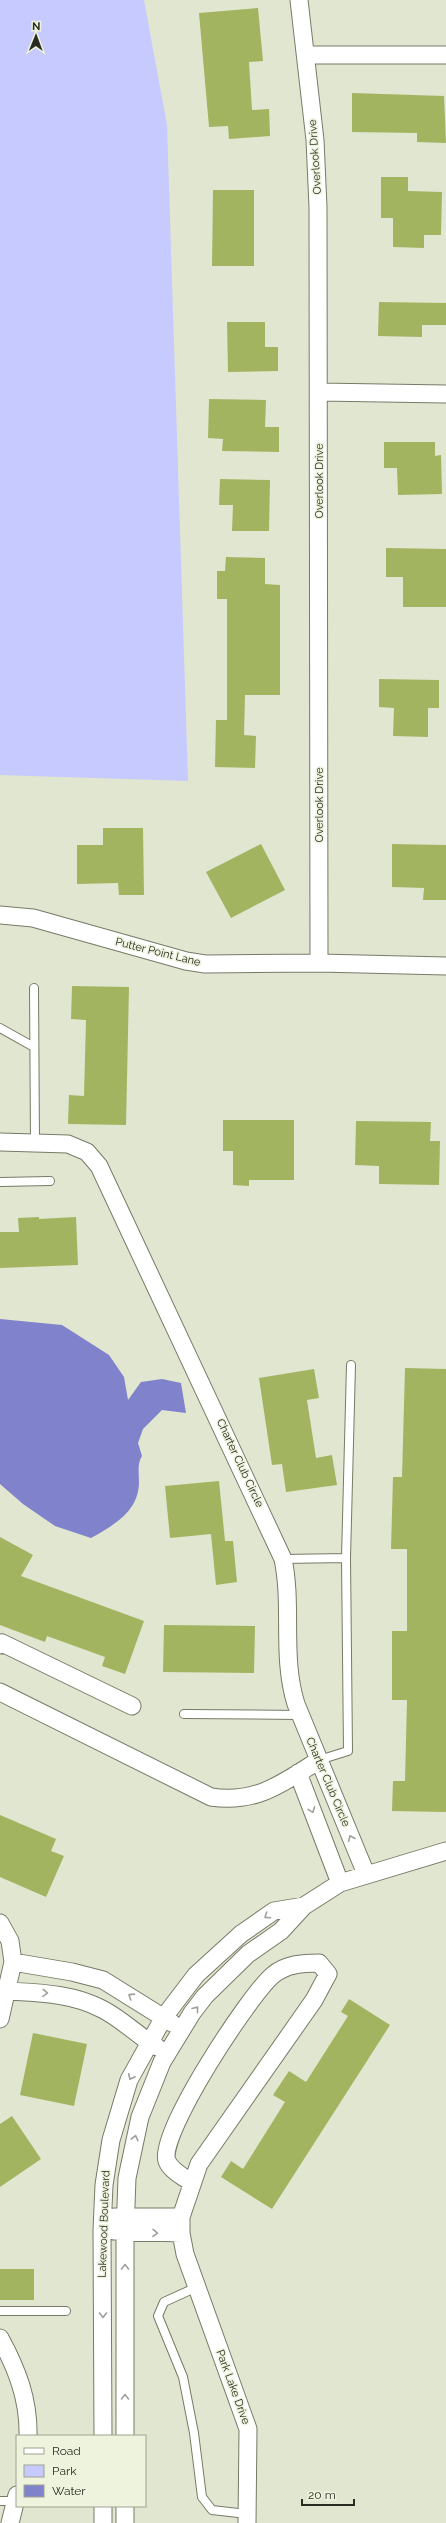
<svg xmlns="http://www.w3.org/2000/svg" width="446" height="2523" font-family="Raleway,sans-serif">
	<style>
		.green { fill: #c6cafe }
		.water { fill: #8082cc }
		.building { fill: #a3b461 }
		.lines { fill: none; stroke-linecap: round; stroke-linejoin: round }
		.service-casing { stroke: #767b67; stroke-width: 10 }
		.minor-casing { stroke: #767b67; stroke-width: 19 }
		.service { stroke: #fff; stroke-width: 8 }
		.minor { stroke: #fff; stroke-width: 17 }
		.oneway { stroke: #9fa09c }
		.labels { text-anchor: middle; dominant-baseline: central; stroke-width: 3; stroke-linejoin: round; paint-order: stroke }
		.street-label { font-size: 11px; fill: #2a2c23; stroke: #edf3dc }
	</style>
	<rect width="100%" height="100%" fill="#e0e6cf"/>
	<!-- green -->
	<path class="green" d="M0 0H144L167 125 188 781 0 775Z"/>
	<!-- water -->
	<path class="water" d="M0 1319 62 1325 109 1355 124 1377 128 1400 141 1382 162 1379 181 1383 186 1413 162 1410 143 1429 138 1443 142 1456C137 1463 139 1474 139 1483 138 1512 114 1525 91 1538L55 1526 23 1504 0 1484Z"/>
	<!-- building -->
	<path class="building" d="M258 8 263 61 249 62 252 110 269 109 270 136 229 139 228 126 209 127 199 13Z
		M352 93 444 96 446 143 417 142V133L352 132Z
		M381 177H408V191L442 192 441 235H424V248L393 247V218H381Z
		M213 190H254V266H212Z
		M379 302 446 303V325H422V337L378 336Z
		M227 322H265V347H278V371L228 372Z
		M209 399 266 400 265 427H279V452L222 451 223 439 208 438Z
		M384 442H435V456L441 455 442 494 398 495 397 468H384Z
		M220 479 270 480 269 531H232L233 505H219Z
		M386 548 446 549V607H403V577H386Z
		M226 557 265 558V584L280 585V695H245L244 735 256 736 255 768 215 767 216 720H227V599H217V571H225Z
		M379 679 439 680V708H428V737L393 736 394 708 379 707Z
		M103 828H143L144 895H119L118 883 77 884V845H103Z
		M261 844 285 890 231 918 206 872Z
		M392 844 446 845V900H423L424 888 392 887Z
		M72 986 129 987 126 1125 68 1124 69 1095 84 1096 86 1020 71 1019Z
		M223 1120H294V1180H249V1186L233 1185V1151H223Z
		M356 1121 431 1122 430 1141H440L439 1185 379 1184V1166L355 1165Z
		M39 1217V1219L76 1217 78 1265 0 1268V1232H19L18 1218Z
		M405 1368 446 1369V1812L392 1811 393 1781H405L407 1700H392V1631H407V1549H391L393 1477H402Z
		M314 1369 319 1398 307 1400 316 1458 332 1455 337 1485 286 1492 282 1464 272 1465 259 1378Z
		M219 1481 225 1541H233L237 1582 216 1585 211 1534 170 1538 165 1486Z
		M0 1537 33 1555 21 1576 144 1621 125 1674 102 1666 105 1657 47 1636 45 1642 0 1625Z
		M164 1625 255 1626 254 1673 163 1672Z
		M0 1815 56 1839 51 1851 64 1856 46 1897 0 1877Z
		M349 1999 390 2025 272 2209 221 2177 231 2161 243 2169 285 2102 273 2095 289 2071 306 2082 348 2016 341 2012Z
		M33 2033 87 2044 74 2106 20 2095Z
		M12 2116 41 2159 0 2187V2124Z
		M0 2269H34V2300H0Z"/>
	<g class="lines">
		<defs>
			<path id="service" d="M34 988 35 1142
				M0 1028 34 1047
				M0 1182 50 1181
				M283 1559 346 1558 351 1365
				M184 1714 300 1715
				M319 1760 348 1751 346 1558
				M197 2287 164 2302 158 2316 183 2377 194 2433 202 2497 212 2510 247 2514
				M0 2311H66
				M0 2501H15"/>
			<path id="minor" d="M299 0 315 140 318 207 319 963
				M306 55H446
				M319 392 446 394
				M0 915 33 918 186 961 205 964 319 963 446 966
				M0 1142 68 1144 87 1152 99 1166 283 1559C293 1607 281 1656 296 1704L366 1874
				M0 1645 2 1643 132 1706
				M0 1692 211 1797C256 1804 283 1783 319 1760
				M298 1773 340 1883
				M0 1923 10 1941 13 1962 0 2019
				M13 1962 72 1972 103 1980 172 2023
				M6 1991C39 1993 72 1993 102 2009 122 2019 138 2036 157 2047
				M192 2183C184 2177 171 2171 167 2161 157 2135 250 1994 273 1975 286 1964 303 1963 319 1963L328 1974 314 2000 199 2164 181 2217V2233L185 2254 248 2429 247 2523
				M114 2217H181
				M114 2231 181 2233
				M0 2338C17 2369 29 2400 28 2436
				M103 2436 102 2230 104 2185 111 2140 129 2080 164 2017 196 1975 241 1934 274 1911 304 1906
				M125 2436V2232L127 2178 140 2117 162 2062 192 2013 205 1996 248 1954 281 1931 304 1906 340 1883 446 1851
				M125 2506V2523
				M10 2523 17 2495
				M103 2523V2506"/>
		</defs>
		<!-- service casing -->
		<use href="#service" class="service-casing"/>
		<!-- minor casing -->
		<use href="#minor" class="minor-casing"/>
		<!-- service -->
		<use href="#service" class="service"/>
		<!-- minor -->
		<use href="#minor" class="minor"/>
	</g>
	<!-- one-way arrows -->
	<defs><path id="oneway-chevron" d="M-2-3.5L2.5 0L-2 3.5" fill="none" stroke-width="1.6" stroke-linecap="round" stroke-linejoin="round"/></defs>
	<g class="oneway">
		<use href="#oneway-chevron" transform="translate(312 1810) rotate(69)"/>
		<use href="#oneway-chevron" transform="translate(351 1838) rotate(-113)"/>
		<use href="#oneway-chevron" transform="translate(267 1916) rotate(146)"/>
		<use href="#oneway-chevron" transform="translate(45 1993) rotate(4)"/>
		<use href="#oneway-chevron" transform="translate(131 1996) rotate(-147)"/>
		<use href="#oneway-chevron" transform="translate(196 2009) rotate(-52)"/>
		<use href="#oneway-chevron" transform="translate(131 2077) rotate(115)"/>
		<use href="#oneway-chevron" transform="translate(135 2138) rotate(-76)"/>
		<use href="#oneway-chevron" transform="translate(155 2233) rotate(1)"/>
		<use href="#oneway-chevron" transform="translate(125 2267) rotate(-90)"/>
		<use href="#oneway-chevron" transform="translate(103 2315) rotate(90)"/>
		<use href="#oneway-chevron" transform="translate(125 2397) rotate(-90)"/>
	</g>
	<g class="labels">
		<!-- street labels -->
		<g class="street-label">
			<text transform="translate(315 157) rotate(-94)">Overlook Drive</text>
			<text transform="translate(319 481) rotate(-90)">Overlook Drive</text>
			<text transform="translate(319 805) rotate(-90)">Overlook Drive</text>
			<text transform="translate(158 952) rotate(14)">Putter Point Lane</text>
			<text transform="translate(240 1463) rotate(65)">Charter Club Circle</text>
			<text transform="translate(328 1782) rotate(67)">Charter Club Circle</text>
			<text transform="translate(104 2224) rotate(-88)">Lakewood Boulevard</text>
			<text transform="translate(233 2387) rotate(70)">Park Lake Drive</text>
		</g>
	</g>
	<!-- legend -->
	<rect x="16" y="2435" width="130" height="72" fill="#edf3dc" stroke="#9fa392"/>
	<rect x="24" y="2448" width="20" height="6" fill="#ffffff" stroke="#9fa392"/>
	<text x="52" y="2455" font-size="12" fill="#2a2c23">Road</text>
	<rect x="24" y="2465" width="20" height="12" fill="#c6cafe" stroke="#9fa392"/>
	<text x="52" y="2475" font-size="12" fill="#2a2c23">Park</text>
	<rect x="24" y="2485" width="20" height="12" fill="#8082cc" stroke="#9fa392"/>
	<text x="52" y="2495" font-size="12" fill="#2a2c23">Water</text>
	<!-- north arrow -->
	<g transform="translate(36 36) rotate(1)" stroke="#edf3dc" stroke-width="3" paint-order="stroke">
	<path d="M0-3L7 15L0 10L-7 15Z" fill="#2a2c23"/>
	<text y="-6" font-size="11" font-weight="bold" text-anchor="middle" fill="#2a2c23">N</text>
	</g>
	<!-- scale -->
	<path d="M302 2499v6h52v-6" fill="none" stroke="#2a2c23" stroke-width="2"/>
	<text x="308" y="2499" font-size="12" fill="#2a2c23" stroke="#edf3dc" stroke-width="3" paint-order="stroke">20 m</text>
</svg>
